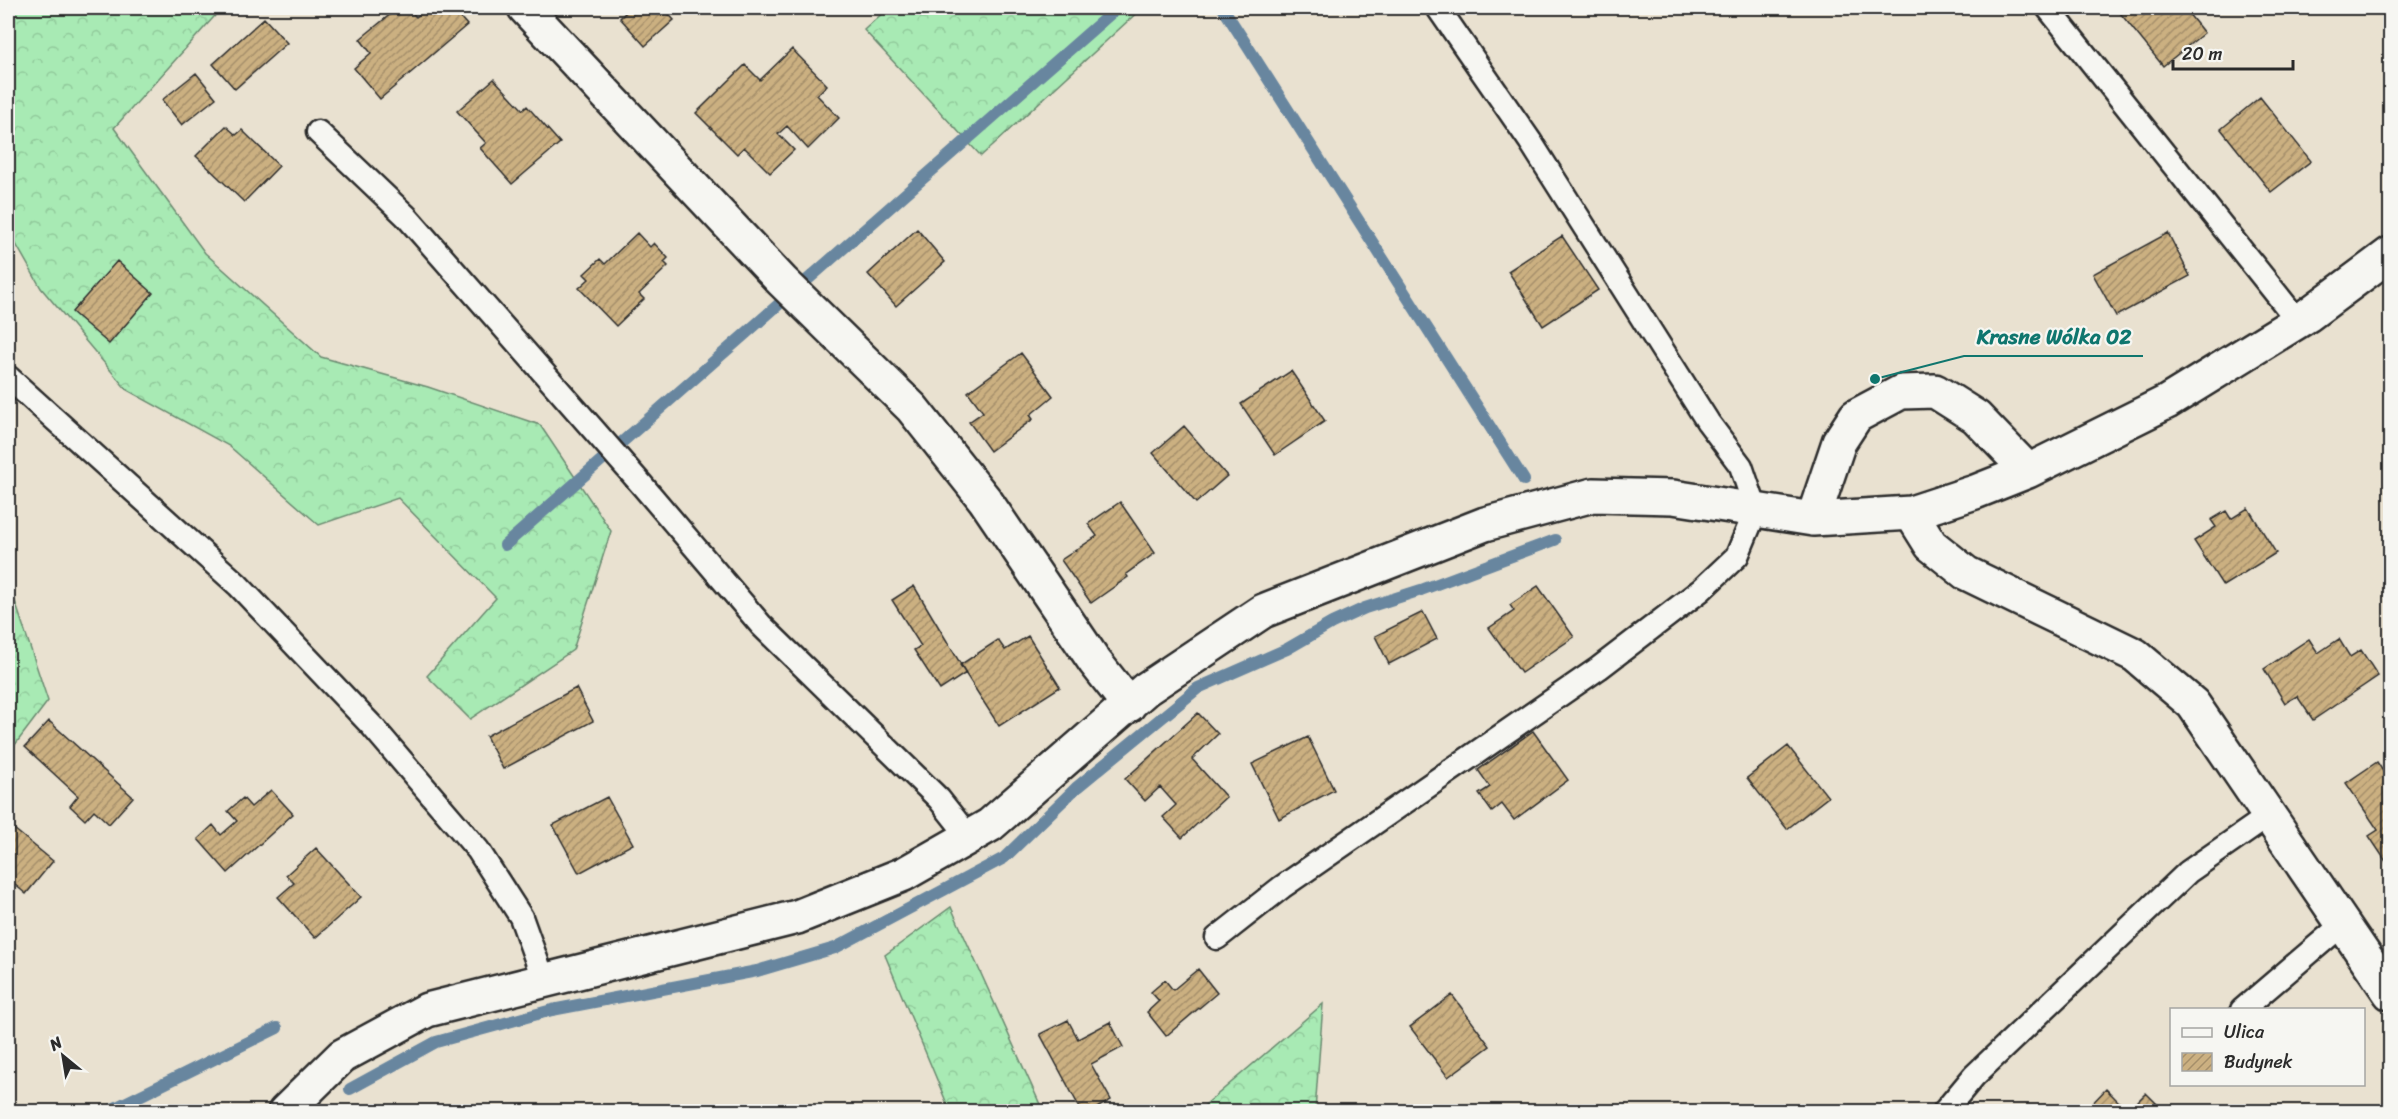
<svg xmlns="http://www.w3.org/2000/svg" width="2398" height="1119" font-family="Sriracha,sans-serif">
	<style>
		.forest { fill: url(#forest-crowns); stroke: #6a8a70; stroke-width: 1.5 }
		.lines { fill: none; stroke-linecap: round; stroke-linejoin: round }
		.stream { stroke: #68869f; stroke-width: 12 }
		.building { fill: url(#building-hatch); stroke: #2b2b2b; stroke-width: 1.5 }
		.lane-casing { stroke: #2b2b2b; stroke-width: 27 }
		.street-casing { stroke: #2b2b2b; stroke-width: 38 }
		.lane { stroke: #f6f6f2; stroke-width: 22 }
		.street { stroke: #f6f6f2; stroke-width: 33 }
		.leader { fill: none; stroke: #0f766e; stroke-width: 2 }
		.callout-dot { fill: #0f766e; stroke: #f6f6f2; stroke-width: 2 }
		.callout-label { font-size: 21px; text-anchor: middle; font-weight: bold; fill: #0f766e; stroke: #f6f6f2; stroke-width: 4.5; stroke-linejoin: round; paint-order: stroke }
	</style>
	<defs>
		<pattern id="forest-crowns" width="20" height="18" patternUnits="userSpaceOnUse" patternTransform="scale(1.5)"><rect width="20" height="18" fill="#a8eab4"/><path d="M2 6a3 3 0 1 1 6 0M12 15a3 3 0 1 1 6 0" fill="none" stroke="#91c99b"/></pattern>
		<pattern id="building-hatch" width="6" height="6" patternUnits="userSpaceOnUse" patternTransform="scale(1.5)"><rect width="6" height="6" fill="#cbb081"/><path d="M-1 1l2-2M0 6l6-6M5 7l2-2" fill="none" stroke="#a58f6a"/></pattern>
	</defs>
	<rect width="100%" height="100%" fill="#e9e1d0"/>
	<filter id="ink" filterUnits="userSpaceOnUse"><feTurbulence type="fractalNoise" baseFrequency=".0167" numOctaves="2"/><feDisplacementMap in="SourceGraphic" scale="12" xChannelSelector="R" yChannelSelector="G"/><feConvolveMatrix kernelMatrix="1 2 1 2 8 2 1 2 1" color-interpolation-filters="sRGB"/></filter>
	<g filter="url(#ink)">
		<!-- forest -->
		<path class="forest" d="M8 8H222L114 128 205 253 321 357 428 387 540 425 611 531 573 650 470 719 427 676 496 598 398 498 319 525 229 446 127 390 41 288 8 230Z
			M888 8H1142L981 156 864 30Z
			M8 580 48 701 8 754Z
			M951 907 1043 1111H950L885 955Z
			M1323 1004 1315 1111H1198Z"/>
		<g class="lines">
			<!-- stream -->
			<path class="stream" d="M1223 8 1524 480
				M805 282 1117 8
				M505 545 778 305
				M350 1089 436 1042 552 1010 757 971 835 948 1004 858 1076 788 1198 688 1287 649 1332 623 1365 608 1421 590 1555 540
				M107 1112 277 1028"/>
		</g>
		<!-- building -->
		<path class="building" d="M398 8H408L416 17 428 8H452L467 25 380 99 354 68 371 53 360 39Z
			M626 8H663L674 20 645 46 620 18 628 10Z
			M2116 8H2184L2204 33 2163 66Z
			M264 18 287 43 235 89 213 64Z
			M792 49 827 85 817 95 839 118 808 149 787 126 778 134 794 150 770 173 744 147 737 154 696 113 745 65 760 80Z
			M196 73 216 98 182 125 162 100Z
			M494 79 523 110 527 106 560 143 512 184 480 148 486 143 457 111Z
			M2260 97 2311 161 2271 192 2221 129Z
			M226 126 236 135 242 130 279 166 244 202 196 156Z
			M917 229 945 262 896 306 868 274Z
			M637 233 650 247 654 243 668 258 664 262 668 266 639 294 644 299 616 326 579 288 589 279 584 274 600 259 605 264Z
			M2168 233 2190 276 2116 316 2093 274Z
			M1562 236 1598 290 1543 326 1508 271Z
			M117 261 153 293 109 344 72 312Z
			M1021 353 1053 396 1030 415 1033 419 990 451 969 422 983 412 968 392Z
			M1291 371 1325 421 1275 455 1241 404Z
			M1184 426 1227 476 1196 503 1153 453Z
			M1120 502 1155 553 1126 574 1128 577 1091 603 1061 560 1097 536 1088 524Z
			M2248 508 2276 553 2223 586 2194 541 2216 527 2211 520 2226 511 2231 519Z
			M914 586 966 673 940 690 914 650 921 646 892 600Z
			M1538 586 1574 637 1521 673 1489 628 1514 611 1510 605Z
			M1423 612 1437 639 1389 664 1375 636Z
			M1028 636 1060 687 999 726 960 665 998 640 1005 650Z
			M2309 639 2318 653 2339 639 2350 657 2361 650 2378 676 2313 720 2297 696 2285 703 2264 669Z
			M576 688 593 721 503 769 486 736Z
			M1198 713 1218 734 1192 759 1226 797 1182 838 1163 817 1176 805 1160 787 1145 801 1125 779Z
			M49 721 133 797 109 824 94 810 85 820 70 806 78 796 25 747Z
			M1533 731 1568 780 1514 820 1502 804 1492 812 1479 794 1490 787 1478 770Z
			M1308 737 1334 790 1279 819 1252 764Z
			M1788 746 1828 797 1787 829 1747 778Z
			M2377 762 2390 782V860L2387 863 2369 836 2378 830 2346 783Z
			M271 790 293 814 228 873 198 839 213 825 221 835 237 821 228 811 243 798 251 807Z
			M607 797 633 844 579 873 553 825Z
			M8 824 53 861 26 894 8 879Z
			M316 848 361 897 315 938 278 897 294 883 286 875Z
			M1198 969 1217 993 1166 1036 1147 1012 1159 1001 1151 992 1165 980 1173 990Z
			M1452 995 1490 1046 1448 1077 1410 1027Z
			M1068 1020 1078 1039 1110 1022 1123 1047 1091 1064 1111 1100 1090 1112H1082L1040 1034Z
			M2106 1089 2123 1106 2119 1112H2084Z
			M2146 1093 2165 1112H2127Z"/>
		<g class="lines">
			<defs>
				<path id="lane" d="M2048 8 2298 321
					M318 132 406 216 642 485 761 625 939 799 969 837
					M8 377 238 585 373 727 478 850 521 917 544 981
					M1217 938 1282 887 1599 668 1701 590 1737 556 1756 510 1741 466 1708 422 1530 141 1438 8
					M2242 1010 2344 923
					M1944 1112 1974 1076 2188 872 2270 815"/>
				<path id="street" d="M525 8 782 281 912 408 985 500 1095 662 1129 705
					M1911 513 1931 545 1966 573 2135 655 2193 704 2390 993
					M1813 519 1839 442 1856 416 1901 392 1935 391 1976 417 2028 471
					M285 1112 342 1056 427 1010 797 917 904 874 990 825 1146 689 1263 611 1485 524 1593 495 1673 497 1813 519 1911 513 1975 492 2028 471 2167 402 2308 315 2390 254"/>
			</defs>
			<!-- lane casing -->
			<use href="#lane" class="lane-casing"/>
			<!-- street casing -->
			<use href="#street" class="street-casing"/>
			<!-- lane -->
			<use href="#lane" class="lane"/>
			<!-- street -->
			<use href="#street" class="street"/>
		</g>
	</g>
	<!-- callouts -->
	<path class="leader" d="M1875 379L1964 356H2143"/>
	<circle class="callout-dot" cx="1875" cy="379" r="6"/>
	<g class="callout-label">
		<text x="2054" y="344">Krasne Wólka 02</text>
	</g>
	<!-- margin -->
	<rect width="2398" height="1119" fill="none" stroke="#f6f6f2" stroke-width="30"/>
	<rect x="15" y="15" width="2368" height="1089" fill="none" stroke="#2b2b2b" stroke-width="2" filter="url(#ink)"/>
	<!-- legend -->
	<rect x="2170" y="1008" width="195" height="78" fill="#f6f6f2" stroke="#a5a5a2" stroke-width="1.5"/>
	<rect x="2182" y="1028" width="30" height="9" fill="#f6f6f2" stroke="#a5a5a2" stroke-width="1.5"/>
	<text x="2224" y="1038" font-size="18" fill="#2b2b2b">Ulica</text>
	<rect x="2182" y="1053" width="30" height="18" fill="url(#building-hatch)" stroke="#a5a5a2" stroke-width="1.5"/>
	<text x="2224" y="1068" font-size="18" fill="#2b2b2b">Budynek</text>
	<!-- north arrow -->
	<g transform="translate(63 1056) rotate(330)" stroke="#f6f6f2" stroke-width="4.5" paint-order="stroke">
	<path d="M0-4.5L10 22L0 15L-10 22Z" fill="#2b2b2b"/>
	<text y="-9" font-size="16" font-weight="bold" text-anchor="middle" fill="#2b2b2b">N</text>
	</g>
	<!-- scale -->
	<path d="M2173 60v9h120v-9" fill="none" stroke="#2b2b2b" stroke-width="3"/>
	<text x="2182" y="60" font-size="18" fill="#2b2b2b" stroke="#f6f6f2" stroke-width="4.5" paint-order="stroke">20 m</text>
</svg>
